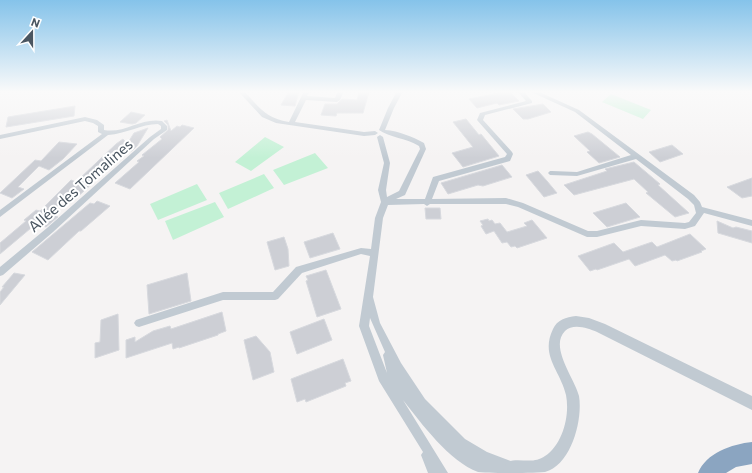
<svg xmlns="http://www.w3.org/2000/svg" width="752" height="473" font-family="Commissioner,sans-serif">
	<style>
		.green { fill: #c3f1d5 }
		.building { fill: #cdcfd5; stroke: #d7d9de }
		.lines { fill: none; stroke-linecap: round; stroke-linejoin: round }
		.minor { fill: #c1cad2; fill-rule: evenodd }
		.tertiary { fill: #c1cad2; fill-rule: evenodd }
		.motorway { fill: #8ba5c1; fill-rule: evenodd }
		.labels { text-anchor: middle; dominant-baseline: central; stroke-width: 4; stroke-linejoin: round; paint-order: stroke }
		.street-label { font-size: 15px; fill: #4a5661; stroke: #fff }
	</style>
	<rect width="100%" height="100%" fill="#f5f3f3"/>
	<!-- green -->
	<path class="green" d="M611 94 651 110 643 119 602 102Z
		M265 137 284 147 251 171 235 162Z
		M315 153 328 168 284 185 273 170Z
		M264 174 274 188 228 209 219 193Z
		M197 184 207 200 158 220 150 204Z
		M215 202 224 217 173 240 165 221Z"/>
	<!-- building -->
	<path class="building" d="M289 91H299L295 106 281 105Z
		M509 91 519 101 499 105 497 103 477 108 469 99Z
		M359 92H369L363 113H337L336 116 321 115 325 104H337L342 99 357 100Z
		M543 104 551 112 528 119H523L513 109Z
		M75 106 74 116 6 127 8 117Z
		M131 112 145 115 136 123 132 124 120 122Z
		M466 119 479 135 481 134 499 156 463 167 452 153 473 147 453 122Z
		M167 120 171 131 177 126 180 127 182 125 194 128 130 189 115 183 139 162 137 161 144 156 142 155 162 139 160 137 168 130V125L164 121Z
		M148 128 137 146 132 151 125 149 126 146 103 167 105 168 90 181 94 182 75 199 68 197 50 213 58 217 46 227 37 223 0 254V243L26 221 24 220 36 210 40 211 71 180 76 182 116 144 123 139 127 144 134 133Z
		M588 132 592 134 620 157 599 163 587 152 590 151 574 136Z
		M59 142 77 144 63 159 49 170 39 166 18 187 24 189 12 198 0 193 35 160 41 161Z
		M672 145 683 154 660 162 649 152Z
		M634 162 660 184 658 185 689 213 675 217 646 193 648 192 634 179 574 195 564 185 607 171 605 169Z
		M502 165 512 177 483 186 478 185 448 194 441 183Z
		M538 171 547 181 557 193 544 197 526 175Z
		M752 178V196L742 198 727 187Z
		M97 201 110 206 81 231H79L48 260 32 252 90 203 94 204Z
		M626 203 640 217 607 227 593 213Z
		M425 208H440L441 219H426Z
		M488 219 489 221 492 220 495 224 500 223 507 232 527 226 524 223 532 220 547 238 517 248 515 246 511 247 507 242 502 243 494 231 486 234 481 226 483 225 480 221Z
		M717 221 733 228 736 227 752 231V243L718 233Z
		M333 233 340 249 310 258 304 242Z
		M690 234 706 249 701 251 702 252 677 261 676 260 672 261 665 255 635 266 629 259 597 270 596 269 590 271 578 256 614 243 623 252 652 242 657 247Z
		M284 237 288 249 289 266 275 270 267 242Z
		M326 270 341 309 317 317 306 281 308 280 306 276Z
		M14 273 25 275 0 305V292L4 287H2Z
		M187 273 191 301 149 314 147 285Z
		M222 312 226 331 218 334V335L179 348V347L173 349 172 343 126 358V340L135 337V342L153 331 170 326 171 329Z
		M118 314 119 350 95 358V343L100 342 101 320Z
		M324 319 332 340 297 354 290 332Z
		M256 336 270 352 274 372 253 380 244 340Z
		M343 359 351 381 345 383 346 386 306 402 305 399 297 402 291 379Z"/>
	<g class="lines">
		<!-- minor -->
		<path class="minor" d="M238 91H244C260 108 265 118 289 122L304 91H310L307 96 335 98 338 91H344L340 100 337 102 306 100 295 122 364 132 375 131 378 133 375 135 364 136 276 123 262 117Z
			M397 91H403L394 108 385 130C399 131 413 137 424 143L426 149 405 195 396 199H425L433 177 505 157 507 154 477 120 480 113 526 101 517 91H523L532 101V103L485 115 483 120 512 152 513 154 510 161 439 181 432 199 506 198 523 203 588 231H597L641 220 685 223 689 222 696 213 694 205 688 199 636 159 577 176 550 175 548 173 550 171H552L577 172 631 155 575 112 529 91H537L579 110 694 195 700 202 702 207 752 220V226L704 213 695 226 685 229 641 226 597 237H587L518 207 506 204H430L427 206 424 204 388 205 383 218 373 297 380 323 401 363 425 399 465 439 487 452 516 463 518 467 516 471 511 473C502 473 486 473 478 472 450 462 421 423 403 400L448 473H428L421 455 423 452 379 381 359 326 370 256 361 254 302 273 278 299 275 300H223L139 327 136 326 134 323 136 320 139 319 223 292H273L296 267 361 248 371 249 375 218 381 202 378 190 384 163 377 137 380 135 383 137 390 163 386 190 387 197 399 191 420 149 419 146C406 138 388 137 379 130L388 108ZM370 318 385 352 383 355 387 373 369 326Z
			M85 117 97 120 104 125V130C124 134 142 117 162 121L167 126V130L154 139 53 232 3 275 0 276V267L47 228 150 137 161 129V126L158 124C141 124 126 134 108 135L0 217V210L102 134 98 132V126L93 123 85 121 0 139V135Z"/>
		<!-- tertiary -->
		<path class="tertiary" d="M576 316 589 318 605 324 752 396V410L597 332C588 328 573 323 565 331 549 347 575 379 579 396 583 420 571 465 545 472 534 473 514 473 502 473L507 462C519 457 533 465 545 456 563 444 570 415 566 395 560 370 540 356 553 329 557 320 566 317 576 316Z"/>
		<!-- motorway -->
		<path class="motorway" d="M752 442V464L736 467 726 473H698C706 453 732 444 752 442Z"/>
	</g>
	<!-- sky -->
	<linearGradient id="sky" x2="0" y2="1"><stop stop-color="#85c3ea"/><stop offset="0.58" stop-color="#fafafa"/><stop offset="1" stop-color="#fafafa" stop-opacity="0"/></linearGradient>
	<rect width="752" height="158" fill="url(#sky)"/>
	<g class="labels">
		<!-- street labels -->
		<g class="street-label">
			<text transform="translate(80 185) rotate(-41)">Allée des Tomalines</text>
		</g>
	</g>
	<!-- north arrow -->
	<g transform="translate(32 32) rotate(21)" stroke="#ffffff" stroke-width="3" paint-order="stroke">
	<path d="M0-3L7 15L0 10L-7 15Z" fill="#4a5661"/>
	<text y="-6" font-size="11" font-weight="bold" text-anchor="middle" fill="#4a5661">N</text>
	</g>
</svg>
